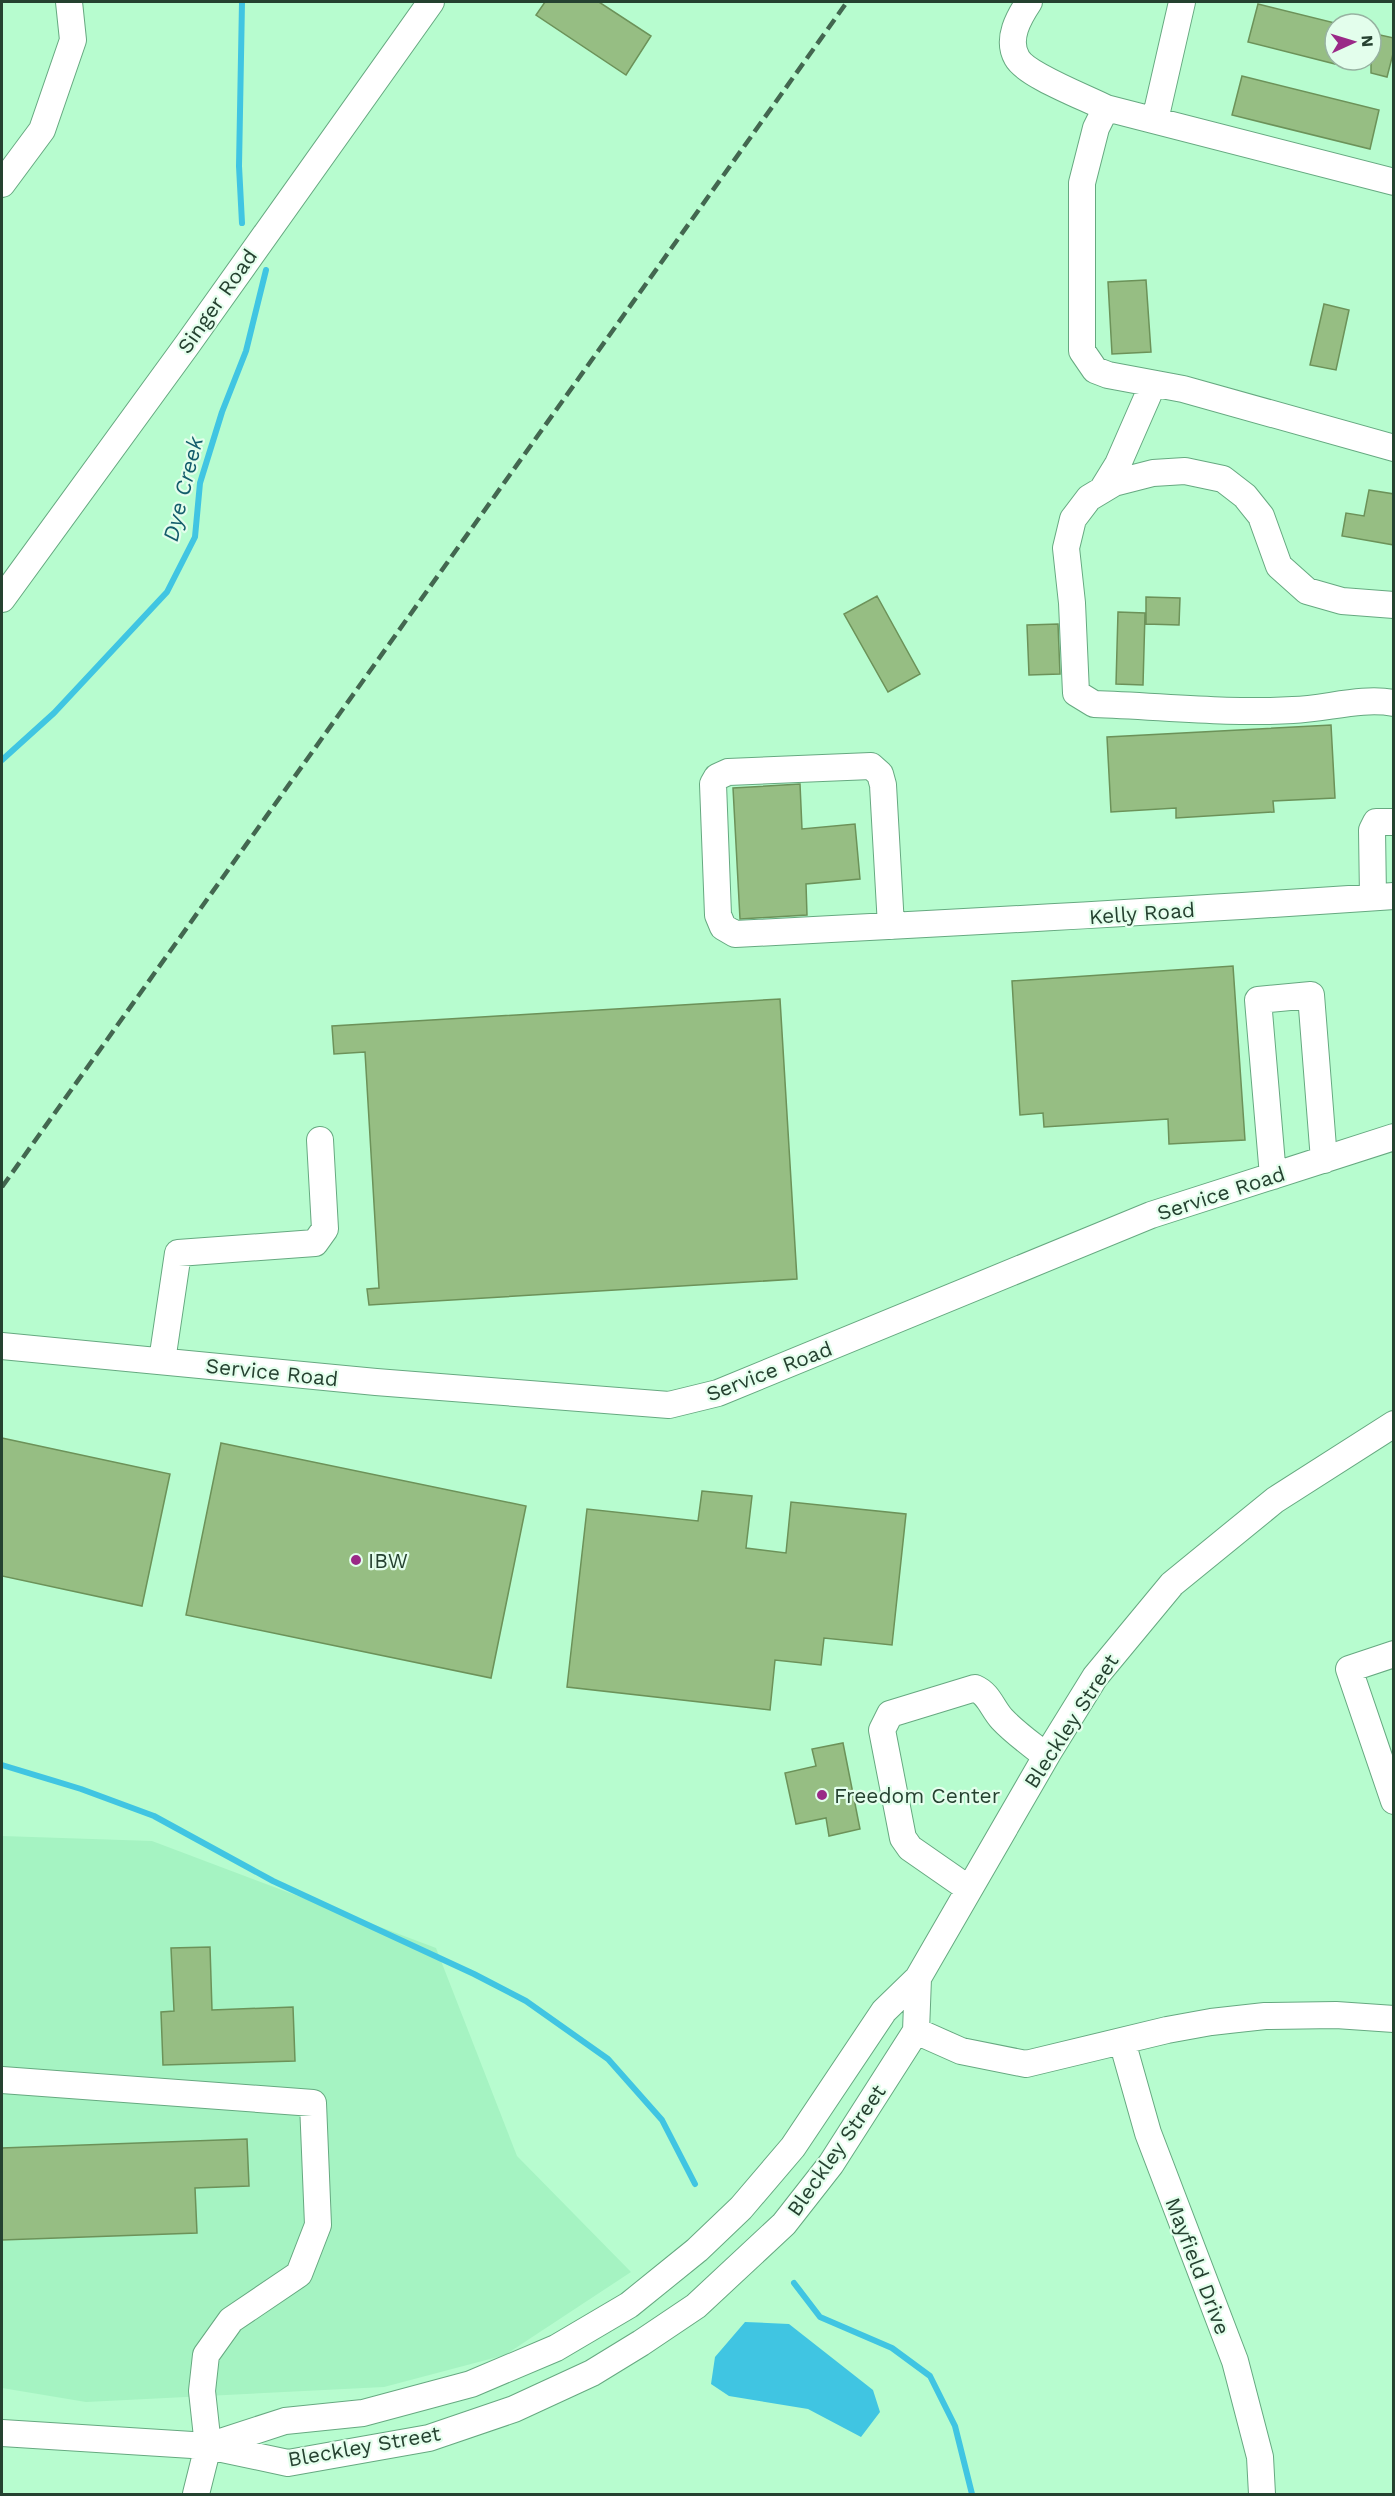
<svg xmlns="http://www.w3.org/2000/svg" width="1395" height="2496" font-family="'Work Sans',sans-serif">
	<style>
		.built { fill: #a5f3c2 }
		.water { fill: #40c5e2 }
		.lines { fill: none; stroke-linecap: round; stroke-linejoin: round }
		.stream { stroke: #40c5e2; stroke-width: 6 }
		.building { fill: #96be83; stroke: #6c9259; stroke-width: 1.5 }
		.minor-casing { stroke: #66a980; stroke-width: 28 }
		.minor { stroke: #fff; stroke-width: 26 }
		.rail { stroke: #436750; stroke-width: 4.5; stroke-dasharray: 12 6; stroke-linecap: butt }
		.poi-dot { fill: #9a2987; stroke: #e3feec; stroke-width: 2 }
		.labels { text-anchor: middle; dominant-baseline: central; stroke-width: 4.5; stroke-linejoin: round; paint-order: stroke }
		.street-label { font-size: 21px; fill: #254130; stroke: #e3feec }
		.poi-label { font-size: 21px; fill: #254130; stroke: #e3feec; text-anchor: start }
		.water-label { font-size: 22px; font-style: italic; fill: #135c6b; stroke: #e3feec }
	</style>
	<rect width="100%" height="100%" fill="#b7fccf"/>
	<!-- built -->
	<path class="built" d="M2 1836 152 1841 436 1948 517 2156 631 2272 505 2355 384 2387 86 2402 2 2388Z"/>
	<!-- water -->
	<path class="water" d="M745 2322 789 2324 873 2390 880 2412 861 2437 808 2409 729 2396 711 2384 715 2357Z"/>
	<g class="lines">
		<!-- stream -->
		<path class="stream" d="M242 2 239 166 242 223
			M2 760 54 713 167 592 195 537 200 483 222 412 246 351 266 270
			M2 1765 81 1789 154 1816 273 1881 474 1974 526 2001 608 2059 662 2120 695 2184
			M794 2283 820 2317 892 2348 930 2376 955 2426 972 2494"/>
	</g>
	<!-- building -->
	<path class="building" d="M545 2H599L651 36 626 75 536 15Z
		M1258 4 1335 23V64L1248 42Z
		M1371 33 1394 38V50L1387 77 1371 73Z
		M1242 76 1379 110 1370 149 1232 115Z
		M1146 280 1151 352 1112 354 1108 282Z
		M1324 304 1349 310 1336 370 1310 365Z
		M1369 490 1394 494V545L1342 536 1346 513 1364 516Z
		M877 596 920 674 888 692 844 614Z
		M1146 597 1180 598 1179 625 1146 624Z
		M1118 612 1145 613 1143 685 1116 684Z
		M1058 624 1060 674 1029 675 1027 625Z
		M1331 725 1335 798 1273 801 1274 812 1176 818V808L1111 812 1107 737Z
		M800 784 802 829 855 824 860 879 806 884 807 915 740 919 733 788Z
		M1233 966 1245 1140 1169 1144 1168 1119 1044 1127 1043 1113 1020 1115 1012 981Z
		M780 999 797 1279 369 1305 367 1289 379 1288 365 1052 334 1054 332 1026Z
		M2 1438 170 1474 142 1606 2 1576Z
		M221 1443 526 1506 491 1678 186 1615Z
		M702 1491 752 1496 746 1548 786 1553 791 1502 906 1514 892 1645 824 1638 821 1665 775 1660 770 1710 567 1687 587 1509 698 1521Z
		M843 1743 860 1829 829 1836 826 1818 796 1824 785 1773 816 1766 812 1749Z
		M210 1947 212 2010 293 2007 295 2061 163 2065 161 2012 174 2011 171 1948Z
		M247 2139 249 2186 195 2188 197 2233 2 2240V2148Z"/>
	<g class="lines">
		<defs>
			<path id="minor" d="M1029 2C1019 17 1006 39 1017 58 1026 75 1087 98 1106 108
				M1155 120 1182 2
				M1394 182 1106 108 1096 128 1082 183V351L1095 370 1108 375 1183 389 1394 448
				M2 184 42 130 73 40 69 2
				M1102 490 1118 464 1153 384
				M2 599 187 345 431 2
				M1394 605 1342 601 1307 591 1279 566 1261 516 1245 496 1223 479 1185 471 1153 473 1114 483 1089 498 1073 519 1066 548 1072 603 1076 693 1094 704C1159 706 1228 714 1293 710 1326 709 1361 697 1394 703
				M1373 897 1372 830 1376 822H1394
				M891 926 883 785 880 774 871 766 728 772 717 777 713 784 718 915 723 927 735 934C955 923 1174 911 1394 896
				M1273 1176 1258 1000 1311 995 1324 1160
				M2 1346 376 1382 669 1405 718 1393 1151 1215 1394 1137
				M162 1361 178 1253 315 1243 325 1229 320 1140
				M1394 1654 1349 1669 1394 1801
				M969 1889 910 1848 903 1838 882 1730 890 1714 975 1688C989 1694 992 1708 1002 1719 1015 1733 1031 1744 1046 1756
				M916 2031 961 2051 1026 2064 1167 2030 1211 2022 1265 2016 1336 2015 1394 2019
				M1122 2041 1148 2133 1235 2361 1260 2457 1262 2494
				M2 2080 313 2103 318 2225 299 2274 231 2320 206 2355 202 2391 208 2446 196 2494
				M2 2433 208 2446 288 2463 429 2438 514 2409 592 2373 641 2343 696 2306 784 2224 831 2164 916 2031 918 1978
				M208 2446 285 2421 363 2413 471 2384 556 2348 629 2305 697 2250 741 2208 793 2147 884 2011 918 1978 1048 1753 1095 1677 1172 1584 1275 1500 1394 1424"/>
		</defs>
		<!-- minor casing -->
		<use href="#minor" class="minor-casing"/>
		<!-- minor -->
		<use href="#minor" class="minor"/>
		<!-- rail -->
		<path class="rail" d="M2 1187 847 2"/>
	</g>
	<!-- markers -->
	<g class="poi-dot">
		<circle cx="356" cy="1560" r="6"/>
		<circle cx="822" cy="1795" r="6"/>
	</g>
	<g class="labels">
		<!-- street labels -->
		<g class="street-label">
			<text transform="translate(217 301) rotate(-55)">Singer Road</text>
			<text transform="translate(1142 913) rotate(-4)">Kelly Road</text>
			<text transform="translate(1221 1193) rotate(-18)">Service Road</text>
			<text transform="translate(769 1371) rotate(-21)">Service Road</text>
			<text transform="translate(272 1372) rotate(6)">Service Road</text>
			<text transform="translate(1071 1721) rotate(-57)">Bleckley Street</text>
			<text transform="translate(836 2150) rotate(-55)">Bleckley Street</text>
			<text transform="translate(1198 2266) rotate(69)">Mayfield Drive</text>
			<text transform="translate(364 2446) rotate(-10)">Bleckley Street</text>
		</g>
		<!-- poi labels -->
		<g class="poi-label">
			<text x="368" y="1560">IBW</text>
			<text x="834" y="1795">Freedom Center</text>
		</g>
		<!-- water labels -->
		<g class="water-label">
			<text transform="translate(183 489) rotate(-76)">Dye Creek</text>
		</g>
	</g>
	<!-- border -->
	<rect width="1395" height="2496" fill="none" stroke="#254130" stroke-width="6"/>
	<!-- north arrow -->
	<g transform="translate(1353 42) rotate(86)"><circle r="28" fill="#e3feec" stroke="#97b2a1" stroke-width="1.5"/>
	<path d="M0-4.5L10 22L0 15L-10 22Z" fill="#9a2987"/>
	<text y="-9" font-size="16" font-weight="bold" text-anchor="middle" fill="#254130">N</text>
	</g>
</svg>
